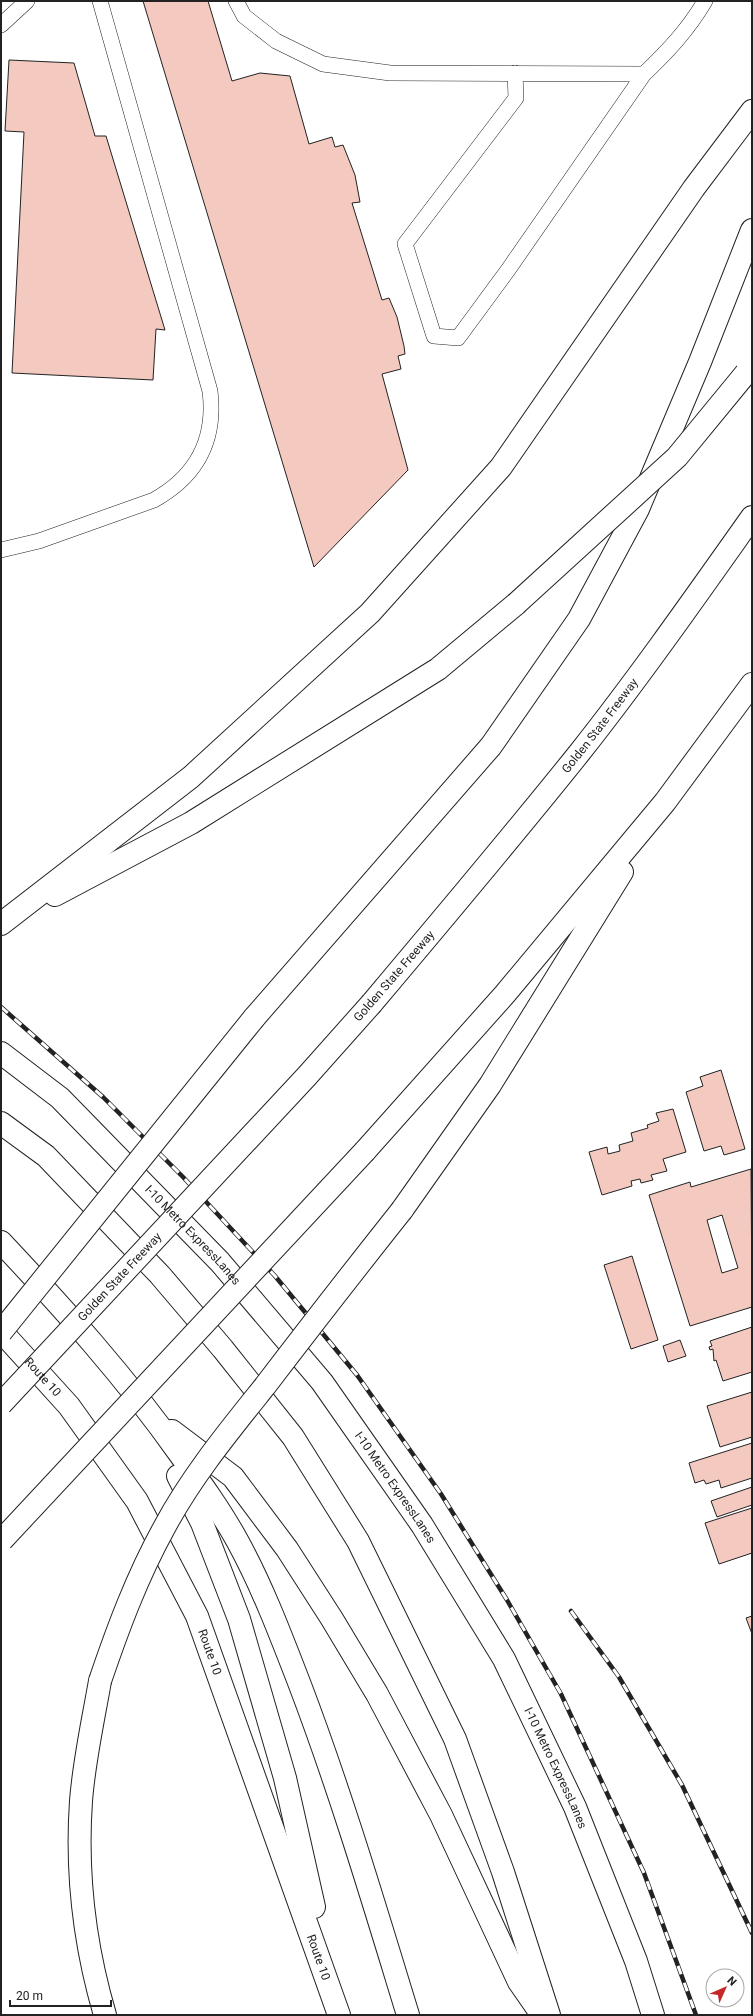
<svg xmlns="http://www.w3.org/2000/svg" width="753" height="2016" font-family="Roboto,sans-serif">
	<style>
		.building { fill: #f3c9c0; stroke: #222; fill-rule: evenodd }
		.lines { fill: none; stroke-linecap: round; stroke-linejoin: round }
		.service-casing { stroke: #222; stroke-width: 16 }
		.motorway-casing { stroke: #222; stroke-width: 24 }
		.service { stroke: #fff; stroke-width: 15 }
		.motorway { stroke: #fff; stroke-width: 22 }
		.rail-casing { stroke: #222; stroke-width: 4.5 }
		.rail { stroke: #fff; stroke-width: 3; stroke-dasharray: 9; stroke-linecap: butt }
		.motorway-bridge-casing { stroke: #222; stroke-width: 24; stroke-linecap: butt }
		.motorway-bridge { stroke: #fff; stroke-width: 22 }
		.labels { text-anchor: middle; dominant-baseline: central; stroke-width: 3; stroke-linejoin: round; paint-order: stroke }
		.street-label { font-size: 12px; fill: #222; stroke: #fff }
	</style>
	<rect width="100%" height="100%" fill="#fff"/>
	<!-- building -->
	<path class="building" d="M143 1H208L232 81 260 73 290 76 309 144 332 137 335 147 343 145 355 175 360 202 352 203 382 300 389 298 397 317 404 346 405 354 398 356 401 369 382 374 408 470 314 567Z
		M9 60 74 63 95 136H106L165 330 156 329 153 380 12 373 24 132 5 131Z
		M721 1070 745 1149 724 1155 721 1146 704 1151 686 1092 703 1086 700 1077Z
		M673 1109 686 1152 663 1159 667 1171 651 1175 653 1180 641 1183 640 1179 631 1181 632 1186 602 1195 589 1152 607 1147 608 1154 620 1151 619 1145 633 1141 631 1133 648 1128 647 1125 659 1121 656 1113Z
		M751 1169 752 1307 690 1326 649 1195 690 1182 691 1187ZM722 1215 738 1268 722 1273 707 1220Z
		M632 1256 658 1340 631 1349 604 1265Z
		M752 1327V1372L723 1381 716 1360 714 1361 713 1349 710 1350 709 1347 712 1346 710 1341Z
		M680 1340 686 1356 668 1362 663 1346Z
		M752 1392V1437L720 1447 707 1406Z
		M752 1443V1478L721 1488 719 1480 706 1484 704 1480 695 1483 689 1463Z
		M752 1487V1505L717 1517 711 1501Z
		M752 1508V1553L719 1564 705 1523Z
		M752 1616V1634L746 1618Z"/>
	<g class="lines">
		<defs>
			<path id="service" d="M236 1 244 16 276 41 323 64 390 73 644 74C668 51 688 30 705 1
				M1 25 27 1
				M515 73 516 98 405 244 434 336 458 338 508 270 644 74
				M1 550 39 541 154 500C197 476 216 440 210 391L100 1"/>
			<g id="motorway">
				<path d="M55 895 191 823 438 669 516 604"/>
				<path d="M1 924 191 777 370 613 501 467 694 188 752 111"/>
				<path id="s1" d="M372 1003C442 920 512 837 580 752 640 676 696 596 752 517"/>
				<path d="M254 1018 491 746 579 619 638 509 700 362 752 230"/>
				<path id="s2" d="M1 1053 60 1098 220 1262 322 1382 422 1525 504 1659 575 1807 636 1961 653 2015"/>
				<path d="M1 1123 46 1156 160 1275 223 1349 293 1437 358 1541 455 1739 503 1872 549 2015"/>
				<path d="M365 1151 505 994 665 802 752 684"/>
				<path d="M402 1210 490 1085 622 872"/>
				<path d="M1 1242C64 1309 126 1378 179 1453 200 1482 221 1511 238 1542 263 1588 281 1636 300 1685 341 1793 374 1904 408 2015"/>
				<path id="s3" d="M1 1331 69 1406 137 1501 197 1616 339 2015"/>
				<path d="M172 1431 233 1477 287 1549 332 1619 377 1694 441 1815 519 1982 542 2015"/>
				<path d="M178 1476 202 1523 239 1619 285 1778 314 1907"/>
				<path d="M100 1681C93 1721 84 1761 81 1801 76 1873 85 1947 105 2015"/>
			</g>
		</defs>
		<!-- service casing -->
		<use href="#service" class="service-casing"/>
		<!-- motorway casing -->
		<use href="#motorway" class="motorway-casing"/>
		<!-- service -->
		<use href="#service" class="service"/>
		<!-- motorway -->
		<use href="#motorway" class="motorway"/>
		<defs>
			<path id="rail" d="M1 1007 103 1097 183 1177 275 1276 357 1375 441 1494 507 1600 561 1694 644 1873 696 2015
				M571 1611 619 1677 682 1785 752 1933"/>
		</defs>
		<!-- rail casing -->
		<use href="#rail" class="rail-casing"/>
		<!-- rail -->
		<use href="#rail" class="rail"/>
		<defs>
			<g id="motorway-bridge">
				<path d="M516 604 677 457 746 373"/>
				<path d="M1 1332 254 1018"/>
				<path id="s4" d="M1 1404 307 1076 372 1003"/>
				<path d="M2 1540 365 1151"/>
				<path d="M100 1681C118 1628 137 1577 164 1528 191 1477 229 1431 265 1386 310 1327 356 1268 402 1210"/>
			</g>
		</defs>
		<!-- motorway-bridge casing -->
		<use href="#motorway-bridge" class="motorway-bridge-casing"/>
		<!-- motorway-bridge -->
		<use href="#motorway-bridge" class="motorway-bridge"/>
	</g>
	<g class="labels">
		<!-- street labels -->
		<g class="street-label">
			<text stroke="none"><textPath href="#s1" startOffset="359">Golden State Freeway</textPath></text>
			<text transform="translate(394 976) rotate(-49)">Golden State Freeway</text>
			<text stroke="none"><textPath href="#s2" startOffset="265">I-10 Metro ExpressLanes</textPath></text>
			<text stroke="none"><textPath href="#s4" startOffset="174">Golden State Freeway</textPath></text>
			<text stroke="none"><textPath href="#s3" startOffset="62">Route 10</textPath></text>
			<text stroke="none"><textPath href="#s2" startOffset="589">I-10 Metro ExpressLanes</textPath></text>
			<text stroke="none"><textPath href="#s3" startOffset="386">Route 10</textPath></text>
			<text stroke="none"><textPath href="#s2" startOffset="913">I-10 Metro ExpressLanes</textPath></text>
			<text stroke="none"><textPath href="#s3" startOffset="710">Route 10</textPath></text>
		</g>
	</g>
	<!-- border -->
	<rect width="753" height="2016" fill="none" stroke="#222222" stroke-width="4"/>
	<!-- north arrow -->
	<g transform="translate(725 1988) rotate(45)"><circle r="19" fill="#ffffff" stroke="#a7a7a7"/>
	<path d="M0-3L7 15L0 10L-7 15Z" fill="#c62828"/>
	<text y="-6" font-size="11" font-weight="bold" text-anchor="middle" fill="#222222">N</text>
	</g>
	<!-- scale -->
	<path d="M10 2000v6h101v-6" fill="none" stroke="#222222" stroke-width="2"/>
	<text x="16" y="2000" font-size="12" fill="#222222" stroke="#ffffff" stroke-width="3" paint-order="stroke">20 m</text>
</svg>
